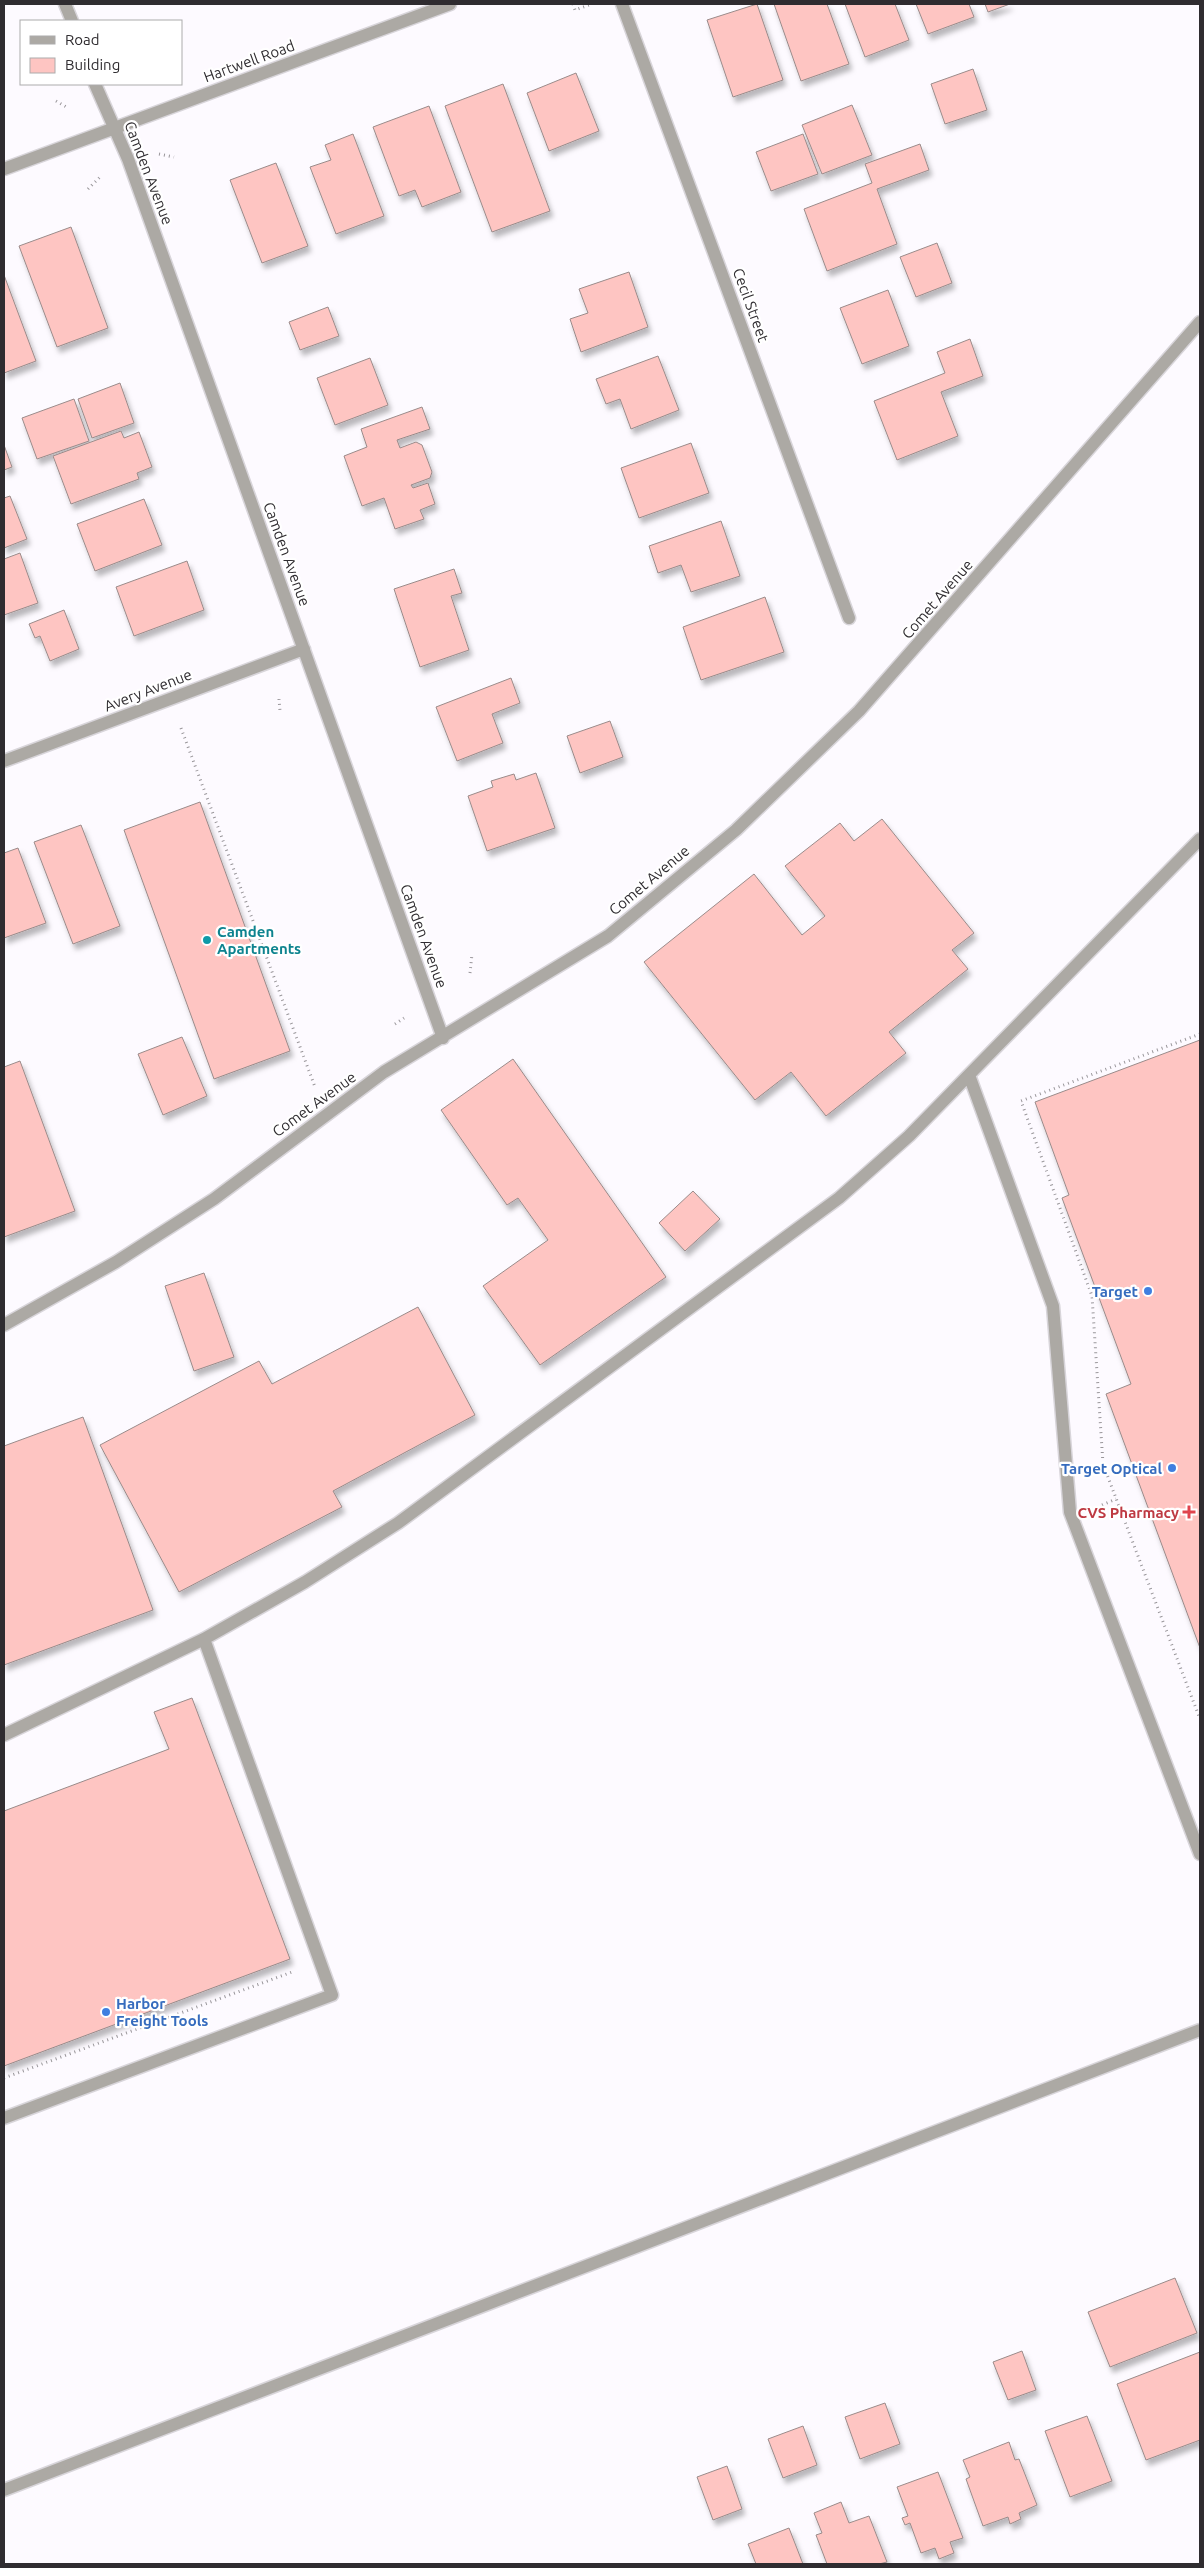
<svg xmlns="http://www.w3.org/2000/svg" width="1204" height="2568" font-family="Ubuntu,sans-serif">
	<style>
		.building { fill: #fec5c2; stroke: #9a8b8a; filter: url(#shadow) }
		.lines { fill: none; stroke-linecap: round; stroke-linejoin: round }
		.minor-casing { stroke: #d8d5da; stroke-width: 15 }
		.path { stroke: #99969a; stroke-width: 3; stroke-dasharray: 1 4; stroke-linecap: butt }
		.minor { stroke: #aca9a4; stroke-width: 12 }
		.culture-dot { fill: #0f9aa8; stroke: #fff; stroke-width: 2 }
		.shop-dot { fill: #3f7fe0; stroke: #fff; stroke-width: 2 }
		.health-dot { fill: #e0444e; stroke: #fff; stroke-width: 2 }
		.labels { text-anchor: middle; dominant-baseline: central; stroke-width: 4.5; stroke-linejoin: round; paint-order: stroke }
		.street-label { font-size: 15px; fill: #2f2c30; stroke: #fff }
		.culture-label { font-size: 15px; font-weight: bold; fill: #0d838f; stroke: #fff; text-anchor: start }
		.shop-label { font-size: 15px; font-weight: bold; fill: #366cbe; stroke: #fff; text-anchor: end }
		.health-label { font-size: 15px; font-weight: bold; fill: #be3a42; stroke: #fff; text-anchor: end }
	</style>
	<defs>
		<filter id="shadow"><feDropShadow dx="3" dy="5.5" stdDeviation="2.5" flood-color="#0004"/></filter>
	</defs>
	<rect width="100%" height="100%" fill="#fdfaff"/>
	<!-- building -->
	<path class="building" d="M757 4 783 80 733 97 707 20Z
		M774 4H827L849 64 801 81Z
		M845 4H895L909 40 865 57Z
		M916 4H969L974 17 928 34Z
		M985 4H1010L988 12Z
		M973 69 987 110 945 124 931 84Z
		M576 73 599 131 549 151 527 93Z
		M503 84 550 211 492 232 445 106Z
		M852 105 872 155 822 174 802 125Z
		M429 106 461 192 422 207 415 190 399 196 373 127Z
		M353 134 384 216 336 234 310 167 331 160 325 145Z
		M803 134 818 174 771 191 756 152Z
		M920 144 929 170 877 189 897 244 827 271 804 209 872 183 865 164Z
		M276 163 308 246 262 263 230 180Z
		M71 227 108 328 57 347 19 246Z
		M937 243 952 283 916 297 900 257Z
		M629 272 648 327 581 352 570 319 588 313 579 289Z
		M4 275 36 361 4 373Z
		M888 290 909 346 862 364 840 308Z
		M328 307 339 336 300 350 289 322Z
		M970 339 983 376 941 392 958 436 897 460 874 401 945 373 937 352Z
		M658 356 679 410 631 429 620 399 606 404 596 379Z
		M370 358 388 405 335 425 317 378Z
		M120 383 134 423 92 438 78 399Z
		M74 399 89 441 37 459 22 418Z
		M422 407 430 429 397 440 400 448 416 442 422 445 432 472 430 478 411 485 413 488 428 483 435 504 420 510 424 519 395 529 384 498 362 506 344 456 367 447 361 429Z
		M121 431 124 438 139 432 152 467 137 473 139 479 71 504 53 456Z
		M691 443 709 493 639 518 621 468Z
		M4 445 12 467 4 470Z
		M10 496 27 539 4 548V498Z
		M144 499 162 545 95 571 77 524Z
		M721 521 740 576 691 592 681 565 658 573 649 546Z
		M20 553 38 603 4 615V559Z
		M187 561 204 610 134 636 116 587Z
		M454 569 462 593 451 596 469 650 420 667 394 589Z
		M765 597 784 652 701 680 683 627Z
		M64 610 79 649 50 661 40 636 35 638 29 624Z
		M511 678 520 703 492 714 503 743 457 761 436 707Z
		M610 721 623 757 580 773 567 736Z
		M536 773 555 828 487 851 468 796 493 787 491 781 514 774 516 780Z
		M200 802 290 1051 214 1079 124 830Z
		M882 819 974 933 952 950 968 969 889 1032 906 1053 826 1116 791 1072 755 1100 644 962 754 874 802 935 825 916 785 866 840 823 854 841Z
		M81 825 120 926 73 944 34 842Z
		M18 848 46 923 4 938V853Z
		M182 1037 207 1096 163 1115 138 1054Z
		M1200 1040V1648L1106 1394 1131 1384 1062 1198 1069 1195 1035 1102Z
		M513 1059 666 1277 540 1365 483 1286 548 1240 518 1198 507 1205 441 1110Z
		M20 1061 75 1211 4 1237V1067Z
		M693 1191 720 1219 685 1251 659 1223Z
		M204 1273 234 1357 194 1371 165 1286Z
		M418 1307 475 1415 333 1491 342 1507 179 1592 100 1445 259 1361 272 1384Z
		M83 1417 153 1610 4 1665V1446Z
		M192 1698 290 1959 4 2066V1811L169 1749 154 1712Z
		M1175 2278 1197 2333 1110 2367 1088 2312Z
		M1022 2351 1036 2390 1008 2400 993 2362Z
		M1200 2352V2440L1146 2460 1117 2384Z
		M885 2403 900 2444 860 2459 845 2417Z
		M1087 2416 1112 2481 1070 2497 1045 2431Z
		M803 2426 817 2465 783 2478 768 2439Z
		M1009 2442 1015 2460 1019 2459 1037 2505 1019 2513 1021 2519 1010 2524 1008 2517 983 2526 966 2479 970 2477 963 2460Z
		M727 2466 742 2509 713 2520 697 2477Z
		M938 2472 963 2538 950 2542 954 2553 939 2559 935 2548 921 2553 910 2523 905 2525 902 2518 908 2516 897 2487Z
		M841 2502 849 2523 869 2516 887 2562 879 2564H827L816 2535 822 2533 814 2513Z
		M789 2528 803 2564H756L748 2544Z"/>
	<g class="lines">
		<defs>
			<path id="minor" d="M65 4 72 21
				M622 4 849 618
				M95 84 128 159 443 1038
				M4 169 450 4
				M4 761 304 649
				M969 1075 1053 1306 1070 1512 1200 1854
				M4 1325 116 1262 214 1199 384 1072 608 936 736 830 859 711 1200 322
				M4 1735 204 1639 305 1582 398 1523 839 1198 909 1136 1200 839
				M4 2118 332 1995 204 1639
				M4 2490 1200 2030"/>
		</defs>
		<!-- minor casing -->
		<use href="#minor" class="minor-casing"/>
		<!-- path -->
		<path class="path" d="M573 4 575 10 592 4
			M56 101 68 108
			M159 154 174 157
			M88 189 100 177
			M279 699 280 711
			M181 728 315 1087
			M470 973 472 954
			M395 1024 404 1018
			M1200 1034 1021 1101 1092 1296 1103 1464 1200 1719
			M1102 1505 1116 1499
			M4 2078 292 1972"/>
		<!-- minor -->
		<use href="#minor" class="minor"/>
	</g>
	<!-- markers -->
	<circle class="culture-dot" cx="207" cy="940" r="5"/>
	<g class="shop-dot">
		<circle cx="1148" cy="1291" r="5"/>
		<circle cx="1172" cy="1468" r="5"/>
		<circle cx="106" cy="2012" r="5"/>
	</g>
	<path class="health-dot" d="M1186.5 1504.5h5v5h5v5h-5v5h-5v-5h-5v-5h5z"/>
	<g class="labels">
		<!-- street labels -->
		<g class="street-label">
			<text transform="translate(249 61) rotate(-20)">Hartwell Road</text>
			<text transform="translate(149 173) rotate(69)">Camden Avenue</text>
			<text transform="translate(751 305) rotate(70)">Cecil Street</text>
			<text transform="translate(287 554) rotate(70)">Camden Avenue</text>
			<text transform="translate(937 599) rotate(-49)">Comet Avenue</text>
			<text transform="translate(148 690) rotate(-21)">Avery Avenue</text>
			<text transform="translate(649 880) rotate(-40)">Comet Avenue</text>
			<text transform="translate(424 936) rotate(70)">Camden Avenue</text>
			<text transform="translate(314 1104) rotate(-36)">Comet Avenue</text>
		</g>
		<!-- culture labels -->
		<g class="culture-label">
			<text x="217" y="931">Camden<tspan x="217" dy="17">Apartments</tspan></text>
		</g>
		<!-- shop labels -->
		<g class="shop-label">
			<text x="1138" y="1291">Target</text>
			<text x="1162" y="1468">Target Optical</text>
			<text x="116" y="2003" text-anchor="start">Harbor<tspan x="116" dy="17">Freight Tools</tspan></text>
		</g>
		<!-- health labels -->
		<g class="health-label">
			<text x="1179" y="1512">CVS Pharmacy</text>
		</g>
	</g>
	<!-- border -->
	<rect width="1204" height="2568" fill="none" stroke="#2f2c30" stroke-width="10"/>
	<!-- legend -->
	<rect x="20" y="20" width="162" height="65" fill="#ffffff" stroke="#acabac"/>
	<rect x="30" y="36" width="25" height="8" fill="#aca9a4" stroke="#acabac"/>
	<text x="65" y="45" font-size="15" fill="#2f2c30">Road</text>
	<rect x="30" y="58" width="25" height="15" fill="#fec5c2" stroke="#acabac"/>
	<text x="65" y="70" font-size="15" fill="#2f2c30">Building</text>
</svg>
